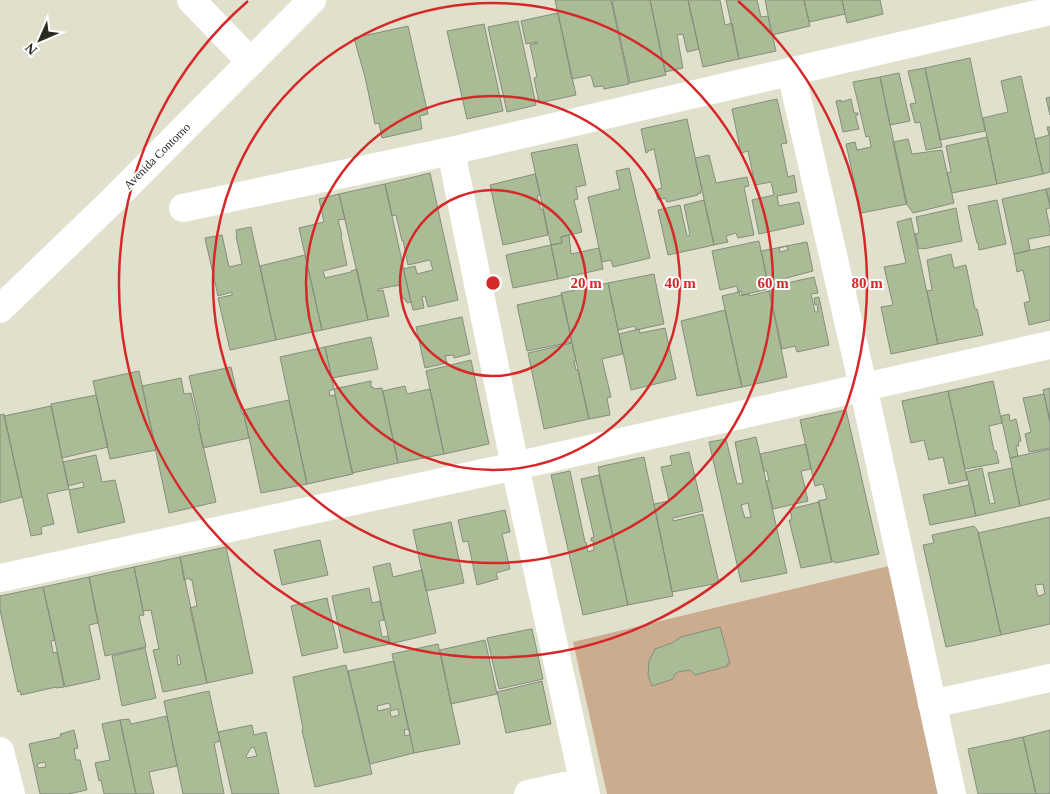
<svg xmlns="http://www.w3.org/2000/svg" width="1050" height="794" font-family="Georgia,serif">
	<style>
		.green { fill: #ccac8f }
		.building { fill: #aabc95; stroke: #858d7d; fill-rule: evenodd }
		.lines { fill: none; stroke-linecap: round; stroke-linejoin: round }
		.minor { stroke: #fff; stroke-width: 28 }
		.ring { fill: none; stroke: #d62828; stroke-width: 2.5 }
		.labels { text-anchor: middle; dominant-baseline: central; stroke-width: 4; stroke-linejoin: round; paint-order: stroke }
		.street-label { font-size: 12px; fill: #2a2a22; stroke: #fff }
		.centre { fill: #d62828; stroke: #fff; stroke-width: 2.5 }
		.ring-label { font-size: 15px; text-anchor: middle; font-weight: bold; fill: #d62828; stroke: #fff; stroke-width: 4; stroke-linejoin: round; paint-order: stroke }
	</style>
	<rect width="100%" height="100%" fill="#e0e0cd"/>
	<!-- green -->
	<path class="green" d="M893 565 943 794H607L573 642Z"/>
	<!-- building -->
	<path class="building" d="M555 0H611L629 84 604 89 603 86 594 87 591 75 572 79Z
		M616 0H650L666 75 630 83 612 1Z
		M650 0H688L699 49 687 52 683 34 677 35 683 68 665 72Z
		M688 0H720L725 25 732 23 739 59 703 67Z
		M726 0H757L761 17 768 16 776 51 739 59Z
		M765 0H804L810 26 772 35Z
		M804 0H842L845 14 809 22Z
		M842 0H880L883 14 847 23Z
		M558 13 576 95 539 103 534 78 537 77 530 45 538 43V42L526 44 521 21Z
		M518 21 536 105 507 112 488 27Z
		M484 24 503 111 467 119 447 31Z
		M408 26 428 114 420 116 422 129 382 138 379 123 375 124 365 77 354 38Z
		M970 58 985 131 940 140 925 68Z
		M925 68 942 147 926 150 920 122 915 123 910 104 916 103 908 71Z
		M899 73 910 121 890 125 880 77Z
		M1021 76 1043 174 997 184 983 118 1008 112 1001 81Z
		M880 77 907 204 861 213 846 144 855 142 857 150 871 147 869 136 866 137 853 82Z
		M1050 97V115L1046 98Z
		M777 99 787 143 781 144 788 177 794 175 797 192 777 196 779 206 799 202 804 224 759 234 752 200 774 195 771 182 755 185 748 151 741 153 732 109Z
		M851 99 854 113H858V115H856V118L859 129 843 132 836 101 841 100V102Z
		M687 119 702 190 700 191 701 193 697 194 698 195 667 202 665 198 658 200 655 190 662 188 654 149 648 151V152L646 153 641 129Z
		M1047 127H1050V172L1043 174 1035 139 1049 135Z
		M987 137 997 184 952 193 947 173 951 172 946 146Z
		M908 139 912 154 942 150 954 203 913 213 906 203 893 142Z
		M577 144 586 185 576 187 578 199 574 200 582 232 561 237 562 243 551 245 531 153Z
		M709 155 716 183 747 177 749 186 744 187 754 235 738 238 736 233 726 236 728 242 714 245 695 158Z
		M629 168 650 258 613 267 611 260 602 262 588 197 620 189 616 171Z
		M430 173 458 300 428 307 425 296 422 297 424 308 413 310 403 269 415 266 417 274 433 270 430 260 408 265 403 240 402 241 396 215 392 216 385 184Z
		M535 174 540 195 537 196 541 210 543 209 548 235 503 245 490 185Z
		M385 184 411 302 407 303V301H405V298L403 299 400 285 378 289V291L383 290 389 316 368 320 339 194Z
		M1050 188V206L1046 189Z
		M1046 189 1050 206V208L1046 209 1050 229V235L1028 239 1030 250 1014 254 1002 199Z
		M339 194 345 219 338 220 342 235 341 236 347 265 323 271 325 278 351 272V271L357 269 368 320 322 330 299 228 324 222 319 199Z
		M704 200 714 245 668 255 658 210 680 205 687 236 690 235 684 205Z
		M997 200 1006 244 979 250 978 243H977L968 206Z
		M956 208 962 241 923 249 922 248 919 249 915 234 919 233 916 217Z
		M911 218 938 344 891 354 881 307 893 305 884 267 906 263 897 222Z
		M251 227 276 340 230 350 218 298 232 295V292L218 296 205 238 222 235 229 267 242 264 236 236H237L236 230Z
		M569 235 571 254 599 248 603 269 558 279 551 245 562 243 561 237Z
		M759 241 769 289 742 295 741 291 738 292 737 286 720 290 712 251Z
		M807 242 813 271 786 278 787 283 814 277 818 293 811 294 815 312H818L817 304 815 305 814 298 819 297 829 345 797 352 795 346 782 349 761 251ZM787 246 788 250 780 252 779 248Z
		M551 245 558 279 513 288 506 255Z
		M1050 246V320L1029 325 1024 303 1030 301 1023 270 1017 272 1014 254Z
		M951 254 954 268 966 265 975 309H977L983 335 938 344 927 291 932 290 927 260Z
		M305 255 322 330 276 340 260 266Z
		M654 274 664 324 636 330 635 326 618 330 608 283Z
		M608 283 623 354 602 359 611 397 607 398 610 415 589 419 561 293Z
		M769 291 787 377 742 387 722 296 739 292 740 296 749 294V296Z
		M562 295 572 342 527 351 517 305Z
		M725 310 742 387 697 396 681 321Z
		M462 317 470 354 454 358 453 355 445 356 447 363 425 368 416 327Z
		M665 328 676 379 631 390 619 334 639 329 640 333Z
		M371 337 378 369 332 378 325 347Z
		M572 343 576 361H574L576 370H578L589 419 544 429 528 353Z
		M325 347 334 389 329 391 330 396 335 395 353 474 307 484 280 357Z
		M471 360 489 444 444 454 426 371Z
		M231 367 242 414H244L249 438 203 448 198 424H200L189 376Z
		M139 371 156 450 110 459 93 381Z
		M181 378 184 394 191 393 216 502 169 513 142 386Z
		M371 381V387H373L374 389 382 388 398 463 352 473 334 389Z
		M993 381 1002 423 989 426 994 451H996L999 463 965 469 948 391Z
		M405 386 407 394 430 389 444 454 398 463 383 391Z
		M1050 388V422L1043 390Z
		M948 391 967 480 949 484 943 457 929 460 924 440 911 443 902 401Z
		M1044 394 1050 422V448L1029 452 1025 434 1031 432 1023 398Z
		M96 395 108 447 62 458 51 404Z
		M289 400 307 484 261 493 243 410Z
		M51 406 69 489 47 494 54 524 41 527 42 534 31 536 4 416Z
		M846 410 879 554 835 563 834 561 832 562 818 501 827 499 823 484 815 486 800 420Z
		M4 414 22 497 0 503V415Z
		M1009 414 1010 421 1016 419 1021 441 1018 442 1019 446H1016L1018 456 1010 458 1001 416Z
		M756 437 787 573 741 582 709 442 726 439 737 484 743 483 735 442ZM748 503 751 517 745 518 741 505Z
		M806 444 811 469 801 471 808 501 773 509 766 481H769L767 471H764L760 454Z
		M1050 449V499L1020 506 1010 458Z
		M689 452 703 511 673 518V521L703 514 719 583 672 592 654 504 669 501 661 467 672 465 670 456Z
		M96 455 102 482 115 480 125 522 78 533 69 490 84 487 83 482 68 486 63 462Z
		M644 457 673 596 628 605 598 467Z
		M982 468 990 504 995 503 988 473 1012 468 1020 506 976 516 966 472Z
		M570 471 585 542H586L588 552 594 550 593 540 591 541V538L594 537 581 479 599 475 628 605 583 615 551 475Z
		M969 485 976 516 930 525 923 495Z
		M819 502 832 562 801 568 789 520H792L790 509Z
		M505 510 510 532 502 534 510 569 496 573 498 579 477 585 468 541 463 542 458 520Z
		M1050 517V624L1001 635 978 533ZM1043 584 1045 594 1038 596 1035 585Z
		M451 522 464 583 426 591 413 530Z
		M974 526 978 531 1001 635 946 647 923 545 934 543 932 535Z
		M320 540 328 575 282 585 274 550Z
		M226 547 253 673 207 683 190 608 197 606 192 580H190L189 578 184 580 180 557Z
		M180 557 207 683 163 692 153 650 159 649 151 610 143 611 134 567ZM179 655 181 664 178 665 177 656Z
		M390 563 393 577 422 570 436 633 390 644 373 567Z
		M134 567 144 615 139 616 146 647 105 656 89 577Z
		M89 577 98 623 89 625 100 679 65 687 43 587Z
		M43 587 55 640 51 641 53 653 57 652 64 687 56 688V687L21 695 20 691 18 692 0 610V596Z
		M369 588 372 603 380 601 384 620 379 621 382 637 388 636 390 644 344 653 332 596Z
		M327 598 338 648 302 656 291 606Z
		M720 627 728 656 730 664H727L728 666 695 675 690 670 678 672 675 674 673 679 652 686 648 675 649 661 655 649 672 643 681 637Z
		M531 629H532L543 679 499 689 487 638Z
		M485 640 497 694 451 704 440 650Z
		M438 644 460 744 414 753 392 654Z
		M145 648 156 698 122 706 112 656Z
		M394 661 414 753 370 764 348 671ZM389 703 391 708 378 711 377 706ZM398 709 399 715 391 717 390 711ZM409 729 410 735 405 736 404 730Z
		M346 665 372 774 315 787 302 730 303 729 293 677Z
		M542 681 551 724 506 733 497 692Z
		M209 691 220 741 214 743 224 794H183L164 701Z
		M167 716 177 766 149 772 154 794H136L120 720 129 719 131 724Z
		M120 720 136 794H104L101 780 99 781 95 763 110 760 102 724Z
		M252 725 254 735 266 732 279 794H232L218 732ZM254 747 257 756 247 758 246 756 251 748Z
		M74 730 78 748 74 749 76 760H80L87 790 68 794H40L29 744 61 737 60 734ZM45 762 46 767 38 768 37 764Z
		M1050 730V794H1036L1023 737Z
		M1023 737 1036 794H978L968 749Z"/>
	<g class="lines">
		<!-- minor -->
		<path class="minor" d="M191 0 251 62
			M791 72 863 386 952 794
			M451 151 515 466 586 794
			M183 208 451 151 1050 11
			M0 309 110 203 312 0
			M0 578 515 466 1050 345
			M932 704 1050 678
			M0 751 11 794
			M528 794 583 782"/>
	</g>
	<!-- distance rings -->
	<g class="ring">
		<circle cx="493" cy="283" r="93"/>
		<circle cx="493" cy="283" r="187"/>
		<circle cx="493" cy="283" r="280"/>
		<path d="M738 1A374 374 0 1 1 248 1"/>
	</g>
	<g class="labels">
		<!-- street labels -->
		<g class="street-label">
			<text transform="translate(157 156) rotate(-45)">Avenida Contorno</text>
		</g>
	</g>
	<circle cx="493" cy="283" r="8" class="centre"/>
	<g class="ring-label">
		<text x="586" y="288">20 m</text>
		<text x="680" y="288">40 m</text>
		<text x="773" y="288">60 m</text>
		<text x="867" y="288">80 m</text>
	</g>
	<!-- north arrow -->
	<g transform="translate(40 40) rotate(225)" stroke="#ffffff" stroke-width="4" paint-order="stroke">
	<path d="M0-4L9 19L0 12L-9 19Z" fill="#2a2a22"/>
	<text y="-8" font-size="14" font-weight="bold" text-anchor="middle" fill="#2a2a22">N</text>
	</g>
</svg>
